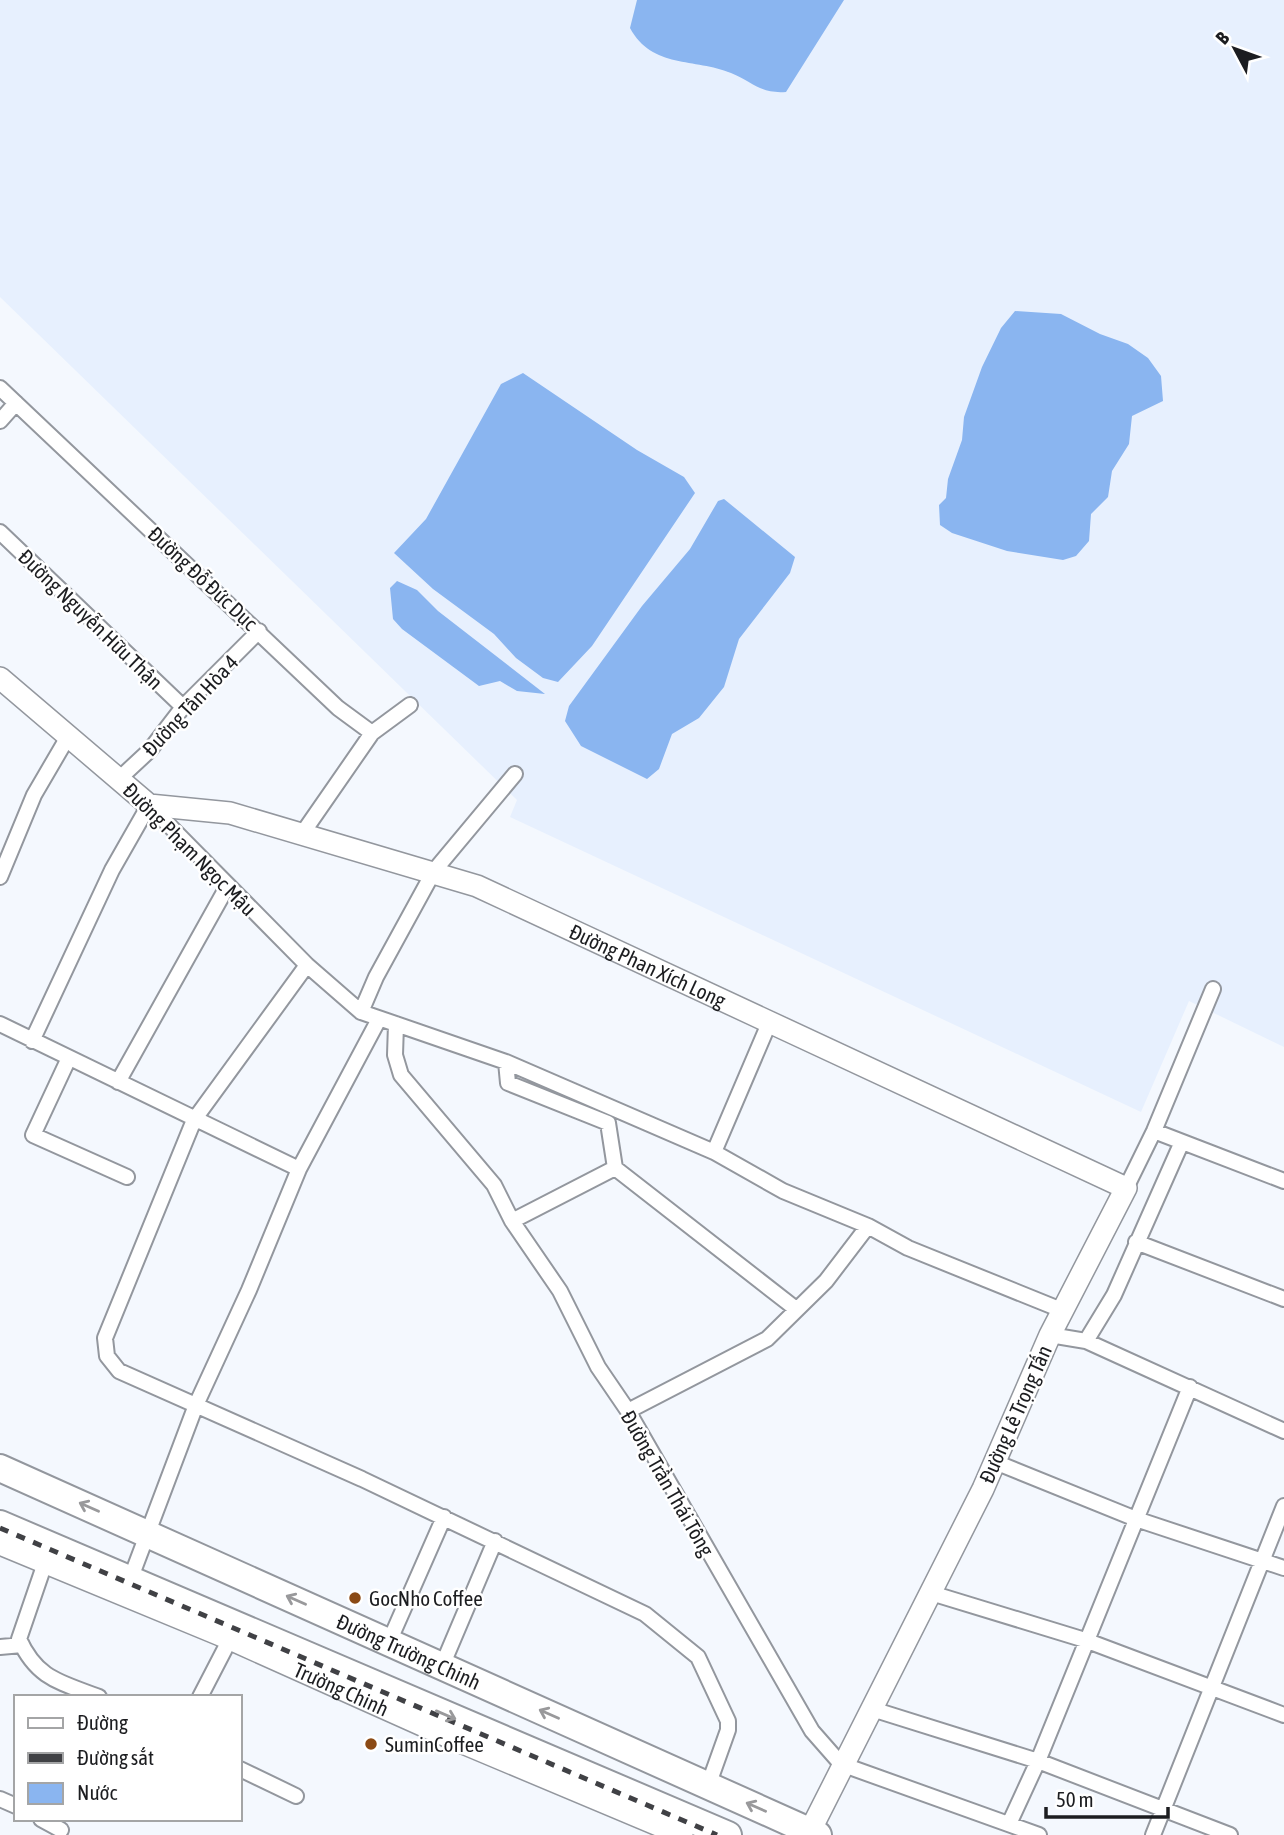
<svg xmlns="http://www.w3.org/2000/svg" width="1284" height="1835" font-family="'Asap Condensed',sans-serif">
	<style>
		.built { fill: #e7f0fe }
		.water { fill: #8ab5f0 }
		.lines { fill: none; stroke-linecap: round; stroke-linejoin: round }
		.street-casing { stroke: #93979e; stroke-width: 18 }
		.secondary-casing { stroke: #93979e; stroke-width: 24 }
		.highway-casing { stroke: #93979e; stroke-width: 30 }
		.street { stroke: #fff; stroke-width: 14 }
		.secondary { stroke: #fff; stroke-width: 21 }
		.highway { stroke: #fff; stroke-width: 26 }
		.rail { stroke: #404145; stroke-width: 5; stroke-dasharray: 9 9; stroke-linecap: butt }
		.oneway { stroke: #99999b }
		.poi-dot { fill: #8b4a15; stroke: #fff; stroke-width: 2.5 }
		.labels { text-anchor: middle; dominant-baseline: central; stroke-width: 5; stroke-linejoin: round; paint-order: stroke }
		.street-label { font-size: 21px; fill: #1c1d20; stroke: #fff }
		.poi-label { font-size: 21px; fill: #1c1d20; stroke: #fff; text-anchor: start }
	</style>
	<rect width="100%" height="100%" fill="#f4f8fe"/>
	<!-- built -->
	<path class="built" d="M0 0H1284V1047L1189 1001 1141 1112 510 817 517 800 0 297Z"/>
	<!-- water -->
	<path class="water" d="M637 0H844L786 92C760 94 753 82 731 73 695 58 652 69 630 28Z
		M1015 311 1061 314 1100 334 1128 344 1148 358 1161 376 1163 401 1132 416 1129 444 1112 471 1108 497 1091 514 1089 541 1076 556 1063 560 1007 551 952 533 940 525 939 505 946 498 948 479 962 440 964 417 982 367 1001 328Z
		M523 373 637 450 684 477 695 493 592 646 558 682 543 678 516 658 494 634 433 589 394 553 426 519 501 384Z
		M724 499 795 557 790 573 739 639 724 687 699 718 672 734 659 769 647 779 581 746 565 721 569 706 642 606 690 549 718 501Z
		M397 581 417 590 438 611 545 694 517 691 500 681 479 686 402 629 393 619 390 588Z"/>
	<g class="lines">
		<defs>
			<path id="street" d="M0 388 338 708 372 733 410 705
				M0 421 16 403
				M0 532 183 707
				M120 778 150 750 183 707 259 631
				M302 834 372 733
				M0 877 34 795 69 735
				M307 965 194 1120 105 1338 107 1356 119 1371 362 1479 645 1614 698 1657 728 1721V1730L708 1786
				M361 1012 376 977 434 871 515 774
				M0 1024 299 1169
				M396 1024 395 1055 401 1075 494 1185 512 1221 560 1291 598 1367 628 1411 812 1731 841 1764 1039 1835
				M32 1041 112 870 149 805 307 965 361 1012 506 1062 714 1152 783 1191 868 1226 908 1248 1064 1311
				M68 1060 33 1135 127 1177
				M506 1062 508 1083 608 1123 615 1168 796 1309
				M118 1082 227 887
				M1154 1131 1284 1181
				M714 1152 770 1021
				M1126 1188 1154 1131 1213 989
				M512 1221 615 1168
				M1136 1242 1284 1299
				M1050 1335 1086 1341 1284 1431
				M1086 1341 1114 1295 1181 1144
				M628 1411 767 1339 826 1281 868 1226
				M995 1462 1136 1519 1284 1568
				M45 1563 19 1639C37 1679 60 1682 99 1697
				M130 1580 196 1405 249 1290 299 1169 379 1019
				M931 1593 1085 1640 1284 1715
				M389 1642 444 1517
				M0 1647 22 1645
				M442 1666 495 1541
				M200 1697 230 1639
				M872 1709 1038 1761 1230 1835
				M240 1769 296 1796
				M0 1799 16 1806
				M41 1819 61 1830
				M1009 1824 1038 1761 1190 1387
				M1153 1835 1284 1506"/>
			<g id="secondary">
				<path id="s1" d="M0 678 149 805 230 813 477 886 1126 1188 1050 1335 983 1489 808 1835"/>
				<path id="s2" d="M0 1544 230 1639 451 1738 682 1835"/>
			</g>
			<g id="highway">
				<path id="s3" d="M0 1468 818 1835"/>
				<path d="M0 1524 728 1835"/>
			</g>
		</defs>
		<!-- street casing -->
		<use href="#street" class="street-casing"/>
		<!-- secondary casing -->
		<use href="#secondary" class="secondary-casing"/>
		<!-- highway casing -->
		<use href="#highway" class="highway-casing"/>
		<!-- street -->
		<use href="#street" class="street"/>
		<!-- secondary -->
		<use href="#secondary" class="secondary"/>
		<!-- highway -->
		<use href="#highway" class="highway"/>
		<!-- rail -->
		<path class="rail" d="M0 1528 717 1835"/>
	</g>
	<!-- one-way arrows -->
	<defs><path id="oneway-shaft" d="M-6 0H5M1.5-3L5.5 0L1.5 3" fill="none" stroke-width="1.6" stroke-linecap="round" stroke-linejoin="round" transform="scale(1.75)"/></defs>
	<g class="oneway">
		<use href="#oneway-shaft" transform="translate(89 1507) rotate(-156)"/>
		<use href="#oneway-shaft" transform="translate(296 1600) rotate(-156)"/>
		<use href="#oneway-shaft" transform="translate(549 1714) rotate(-156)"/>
		<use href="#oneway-shaft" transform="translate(446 1715) rotate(23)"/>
		<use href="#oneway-shaft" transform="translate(756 1807) rotate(-156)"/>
	</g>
	<!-- markers -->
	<g class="poi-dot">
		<circle cx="355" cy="1598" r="7"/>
		<circle cx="371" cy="1744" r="7"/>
	</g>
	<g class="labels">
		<!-- street labels -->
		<g class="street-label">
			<text transform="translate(203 578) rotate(43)">Đường Đỗ Đức Dục</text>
			<text transform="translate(91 619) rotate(44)">Đường Nguyễn Hữu Thận</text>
			<text transform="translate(190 705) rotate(-47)">Đường Tân Hòa 4</text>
			<text transform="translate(190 849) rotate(45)">Đường Phạm Ngọc Mậu</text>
			<text stroke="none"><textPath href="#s1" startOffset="723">Đường Phan Xích Long</textPath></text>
			<text transform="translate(1015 1414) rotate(-66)">Đường Lê Trọng Tấn</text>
			<text transform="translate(668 1483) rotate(60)">Đường Trần Thái Tông</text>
			<text stroke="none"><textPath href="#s3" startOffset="448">Đường Trường Chinh</textPath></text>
			<text stroke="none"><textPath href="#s2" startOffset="371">Trường Chinh</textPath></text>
		</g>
		<!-- poi labels -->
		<g class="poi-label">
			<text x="369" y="1598">GocNho Coffee</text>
			<text x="385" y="1744">SuminCoffee</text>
		</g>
	</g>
	<!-- legend -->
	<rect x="14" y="1695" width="228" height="126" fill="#ffffff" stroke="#a4a5a6" stroke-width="2"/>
	<rect x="28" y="1718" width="35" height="10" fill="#ffffff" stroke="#a4a5a6" stroke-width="2"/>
	<text x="77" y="1730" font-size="21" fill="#1c1d20">Đường</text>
	<rect x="28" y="1753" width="35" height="10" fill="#404145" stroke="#a4a5a6" stroke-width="2"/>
	<text x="77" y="1765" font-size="21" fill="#1c1d20">Đường sắt</text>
	<rect x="28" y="1783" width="35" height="21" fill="#8ab5f0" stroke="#a4a5a6" stroke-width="2"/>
	<text x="77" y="1800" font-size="21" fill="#1c1d20">Nước</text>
	<!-- north arrow -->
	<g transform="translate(1235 49) rotate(311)" stroke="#ffffff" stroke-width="5" paint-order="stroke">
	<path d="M0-5L12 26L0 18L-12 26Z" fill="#1c1d20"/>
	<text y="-10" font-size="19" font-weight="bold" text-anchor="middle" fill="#1c1d20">B</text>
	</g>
	<!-- scale -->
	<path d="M1046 1807v10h122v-10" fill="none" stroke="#1c1d20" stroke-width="3.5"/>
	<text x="1056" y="1807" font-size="21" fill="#1c1d20" stroke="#ffffff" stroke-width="5" paint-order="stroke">50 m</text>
</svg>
